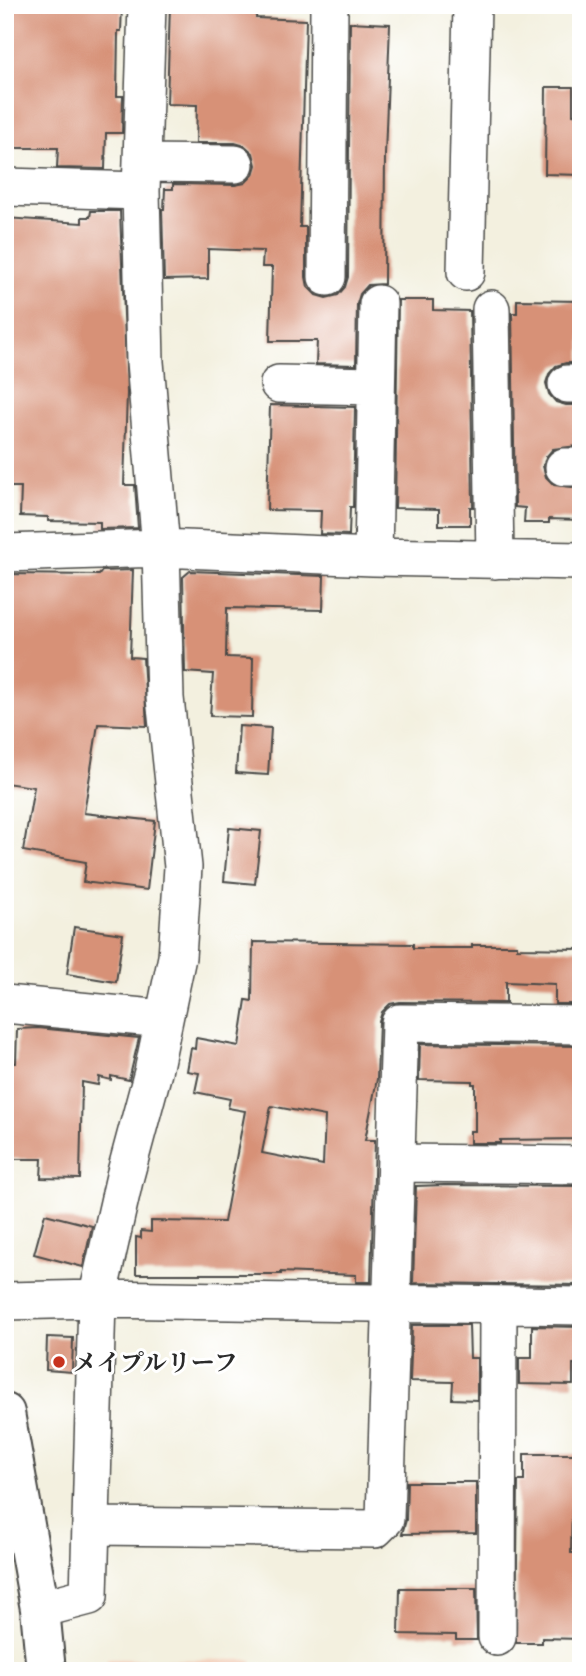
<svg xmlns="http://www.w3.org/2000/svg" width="586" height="1676" font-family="'EB Garamond','Noto Serif JP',serif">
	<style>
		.built { fill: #f4d3c0 }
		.building { fill: #d79177; fill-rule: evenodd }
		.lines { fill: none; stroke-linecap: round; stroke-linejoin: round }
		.minor-casing { stroke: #494946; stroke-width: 40 }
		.tertiary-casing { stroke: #494946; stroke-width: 42 }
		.minor { stroke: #fff; stroke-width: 37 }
		.tertiary { stroke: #fff; stroke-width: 38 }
		.poi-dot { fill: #c8321e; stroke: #fff; stroke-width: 2.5 }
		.labels { text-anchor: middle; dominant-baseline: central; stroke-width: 6; stroke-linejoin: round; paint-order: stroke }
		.poi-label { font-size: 24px; font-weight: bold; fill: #2b2b2b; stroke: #fff; text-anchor: start }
	</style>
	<rect width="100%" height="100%" fill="#fff"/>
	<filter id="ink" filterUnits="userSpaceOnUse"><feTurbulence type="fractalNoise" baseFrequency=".0143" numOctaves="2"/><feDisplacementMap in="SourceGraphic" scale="14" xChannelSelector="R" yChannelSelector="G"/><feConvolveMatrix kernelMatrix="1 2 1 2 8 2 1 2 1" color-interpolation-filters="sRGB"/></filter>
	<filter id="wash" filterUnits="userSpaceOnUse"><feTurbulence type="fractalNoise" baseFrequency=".00686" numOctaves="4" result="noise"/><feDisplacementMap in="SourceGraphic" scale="28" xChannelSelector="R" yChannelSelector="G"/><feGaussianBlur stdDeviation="1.57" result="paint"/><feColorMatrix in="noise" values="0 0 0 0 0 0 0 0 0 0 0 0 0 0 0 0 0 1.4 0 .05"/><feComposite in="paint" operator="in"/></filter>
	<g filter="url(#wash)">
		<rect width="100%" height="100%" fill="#f3f0df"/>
		<!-- built -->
		<path class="built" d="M107 1659 252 1660V1671H107Z"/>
		<g id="blocks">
			<!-- building -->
			<path class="building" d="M5 5H122L121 31H118L117 96H123L122 133H106L105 169 57 168 58 148H5Z
				M170 5H257L256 18 306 20 300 227H306V277L308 287 316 295 326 298 338 295 345 287 348 277 350 22 390 24 385 155 384 284 368 285 360 294 357 304 356 365 316 364 317 341H270L272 267H262L263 251 208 249V279L164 280 162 209H164L165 189H173V184L235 185 245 183 253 175 256 165 253 153 245 146 235 143H196L197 105 167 104Z
				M546 87H573V114L581 115V175L545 174Z
				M91 211H120L127 393 124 485H135L138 528 100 529V522L48 521V517L20 516 21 487H5V363H8L10 256H5V218L82 223V217H90Z
				M398 300H433V310L470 311 473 507H470V525H439V509L395 508Z
				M517 300 581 301V363H566L556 366 549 374 546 383 549 394 556 402 566 405H581V434H577V446L553 449 546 457 543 466 546 477 554 485 581 488V520L549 519V523H524L525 508 515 507 512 313H517Z
				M270 405 355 407 353 507H350L349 535 320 534 321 511 267 510Z
				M133 570 130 657 143 658 147 726 98 724 84 813 155 821 147 890 83 882 86 862 23 851 34 787 5 783V574L99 575 102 571Z
				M190 571 324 576 323 610 227 608 226 657 253 658 252 717 210 716 213 674 185 672 183 577Z
				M239 726 271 728 268 775 236 773Z
				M229 828 261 831 255 884 224 881Z
				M74 927 123 934 116 982 67 974Z
				M253 942 413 944V948H472V945H517V948L581 949V1004H555V984L506 982V1003L400 1002 390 1004 382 1012 379 1022 377 1079 365 1140H375L371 1282H356V1275L281 1272V1274H136V1237L141 1238V1231L151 1232V1221L224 1222 245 1111 228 1108 230 1099 195 1092 199 1073 187 1071 191 1048 195 1049 196 1038 239 1046 246 1000 252 1001ZM271 1106 325 1116 323 1165 262 1153Z
				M38 1028 139 1038 129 1080 111 1076V1080L99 1077 98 1085 82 1082 80 1179 41 1178 42 1159H5V1063H16L17 1029Z
				M420 1044 581 1046V1139L500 1140V1143H470V1131H475V1084H472V1081L419 1080Z
				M444 1185 579 1186 581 1285 413 1283 416 1186Z
				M45 1214 92 1226 83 1267 34 1254Z
				M412 1325H469L470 1358H477V1400L452 1399 453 1382 410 1381Z
				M532 1326 581 1327V1364H573V1385L519 1384V1358H532Z
				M47 1337 73 1338 72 1372 46 1370Z
				M524 1454H581V1506L572 1505 571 1553H581V1639L542 1638V1643H516L518 1481H524Z
				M407 1482H476V1533L402 1534 406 1520Z
				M400 1588H476L477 1640H456V1635L399 1634Z"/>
		</g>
	</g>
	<g filter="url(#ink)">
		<use href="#blocks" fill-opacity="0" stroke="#494946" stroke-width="2"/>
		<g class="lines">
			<defs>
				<path id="minor" d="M142 163 235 164
					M6 187 141 191
					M466 272 472 5
					M327 277 329 5
					M491 309 495 560
					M279 384 376 386
					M567 384H581
					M564 467H581
					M5 553 161 548 373 557 581 561
					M373 557 378 304
					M5 1004 164 1019
					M397 1163 581 1165
					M5 1301 97 1299 581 1306
					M91 1526 375 1529 385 1519 400 1023 581 1025
					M40 1609 89 1596 97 1299 125 1176 153 1072 177 957 183 867 165 698 161 548 145 362 141 191 147 5
					M497 1637 498 1305"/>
				<path id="tertiary" d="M5 1413 40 1609 46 1671"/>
			</defs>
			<!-- minor casing -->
			<use href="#minor" class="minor-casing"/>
			<!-- tertiary casing -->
			<use href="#tertiary" class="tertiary-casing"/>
			<!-- minor -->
			<use href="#minor" class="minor"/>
			<!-- tertiary -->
			<use href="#tertiary" class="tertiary"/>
		</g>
	</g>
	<!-- markers -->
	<circle class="poi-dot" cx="59" cy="1362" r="7"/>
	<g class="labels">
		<!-- poi labels -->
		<g class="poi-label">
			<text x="73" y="1362">メイプルリーフ</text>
		</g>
	</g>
	<!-- margin -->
	<rect width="586" height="1676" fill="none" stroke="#fff" stroke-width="28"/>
</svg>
